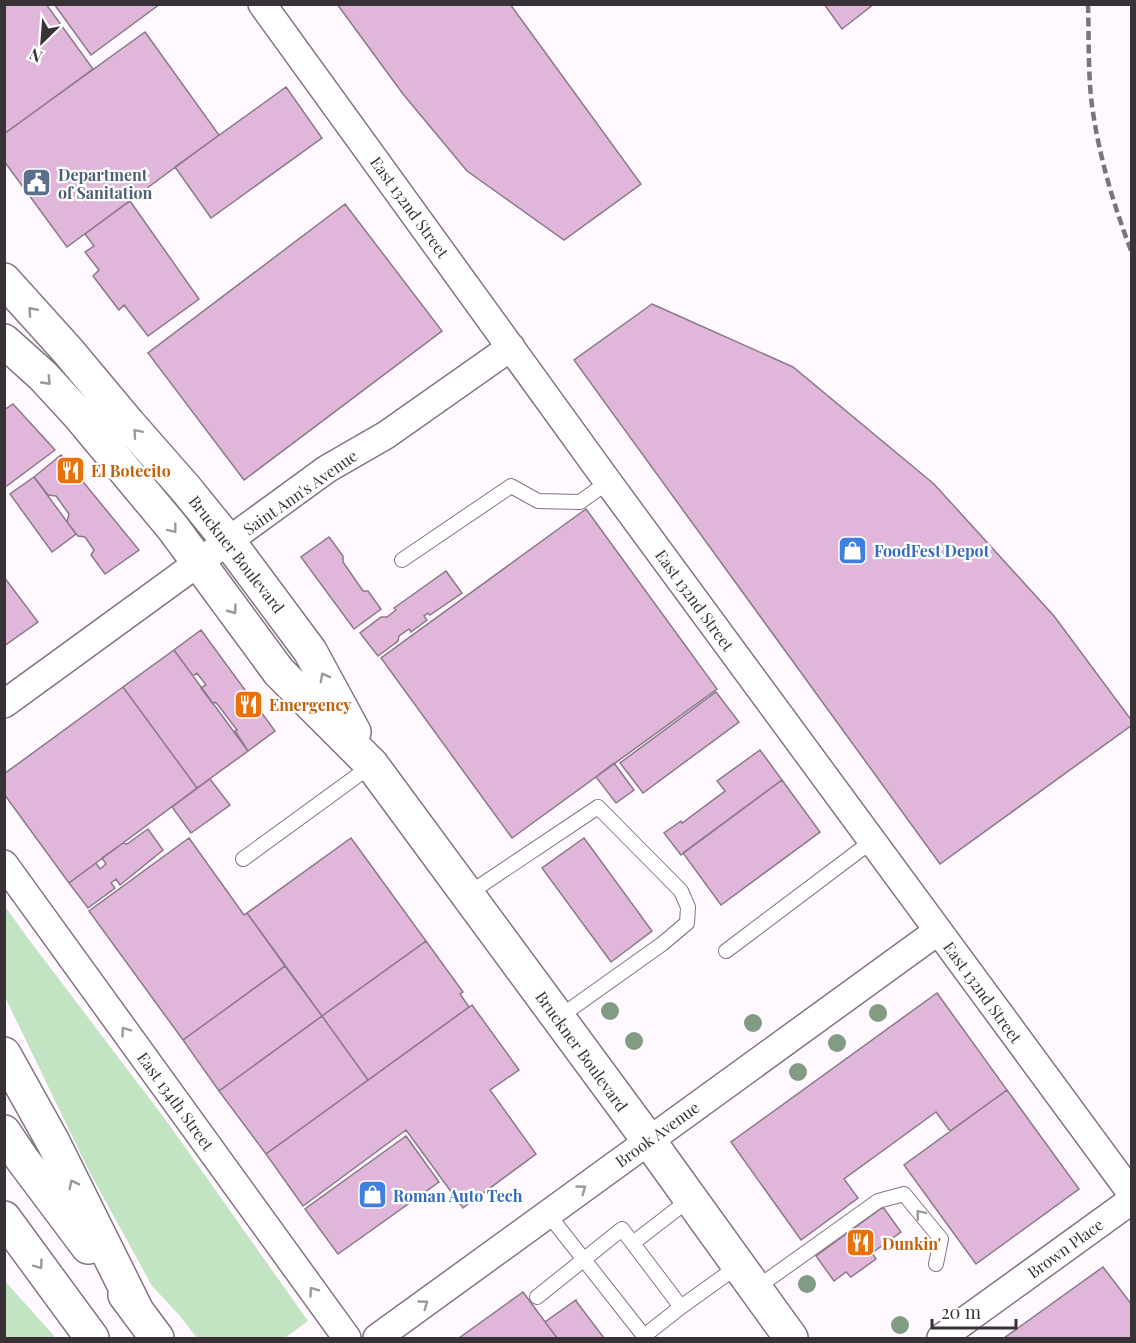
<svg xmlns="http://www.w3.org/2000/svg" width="1136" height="1343" font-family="'Playfair Display',serif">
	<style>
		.green { fill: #c3e4c2 }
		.building { fill: #e1b6db; stroke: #8a7988; stroke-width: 1.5 }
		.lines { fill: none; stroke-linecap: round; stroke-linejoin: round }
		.lane-casing { stroke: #837483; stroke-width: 16 }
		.street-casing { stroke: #837483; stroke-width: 30 }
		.primary-casing { stroke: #837483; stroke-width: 36 }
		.highway-casing { stroke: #837483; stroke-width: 36 }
		.lane { stroke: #fff; stroke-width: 14 }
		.street { stroke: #fff; stroke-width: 27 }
		.primary { stroke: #fff; stroke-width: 33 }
		.highway { stroke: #fff; stroke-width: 33 }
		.rail { stroke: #7b747b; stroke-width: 4.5; stroke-dasharray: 9 4.5; stroke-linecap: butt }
		.tree { fill: #819c83 }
		.oneway { stroke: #9c989c }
		.labels { text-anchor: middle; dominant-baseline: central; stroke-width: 4.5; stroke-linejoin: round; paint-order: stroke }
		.service-label { font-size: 16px; font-weight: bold; fill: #4e5e75; stroke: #fff; text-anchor: start }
		.street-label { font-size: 16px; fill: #383238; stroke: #fff }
		.food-label { font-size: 16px; font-weight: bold; fill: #c56008; stroke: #fff; text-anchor: start }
		.shop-label { font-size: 16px; font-weight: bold; fill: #366cbe; stroke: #fff; text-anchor: start }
	</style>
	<rect width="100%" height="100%" fill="#fff8ff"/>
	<!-- green -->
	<path class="green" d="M4 905 27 937 168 1123 308 1321 285 1338H197L179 1315 152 1286 89 1171 5 997Z
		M4 1280 56 1338H5Z"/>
	<!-- building -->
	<path class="building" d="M4 4H46L93 69 4 134Z
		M54 4H160L91 55Z
		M337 4H510L641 184 564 240 467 171 403 94Z
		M824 4H874L842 29Z
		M145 32 219 135 67 247 4 161V134Z
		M286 87 322 138 211 218 175 167Z
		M130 201 199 299 148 336 124 305 119 310 93 276 99 270 85 252 94 246 85 234Z
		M345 204 442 331 244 480 148 353Z
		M652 304 793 367 934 484 1054 616 1132 721V725L940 864 574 360Z
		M13 404 55 450 4 488V410Z
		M61 455 139 550 105 574 91 555 94 550 85 537 78 536 67 522 69 514 56 496 48 495 34 477Z
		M34 477 76 534 52 552 10 494Z
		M586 509 717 689 512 838 381 658Z
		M329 537 343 556V562L363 591H368L381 609 354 629 301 557Z
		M446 571 462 593 430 615 428 613 424 616 427 620 411 632 409 629 399 636 398 641 378 656 360 633 381 617H387L396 610 394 608Z
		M4 577 38 622 4 646Z
		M201 630 275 731 248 751 235 731 237 730 218 705 215 702 213 704 201 688 206 685 197 673 193 676 174 650Z
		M174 650 248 751 197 788 123 687Z
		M123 687 197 788 69 883 4 794V774Z
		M716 692 739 722 643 793 620 763Z
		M760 750 782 780 681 855 664 833 681 821 682 823 725 791 717 781Z
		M614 763 634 790 616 803 596 777Z
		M210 779 230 805 191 833 172 807Z
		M782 780 820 832 721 905 683 853Z
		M148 829 163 850 120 885 116 879 111 883 115 888 88 908 69 883 96 863 100 869 106 864 102 858 123 843 127 844Z
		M189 838 244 915 247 913 285 966 183 1040 89 911Z
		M351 838 426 941 322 1016 247 913Z
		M584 838 652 931 611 962 542 868Z
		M426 941 463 992 460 994 469 1007 368 1080 322 1016Z
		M285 966 322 1016 219 1091 183 1040Z
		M937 993 1007 1090 950 1131 936 1112 844 1179 858 1198 801 1240 731 1142Z
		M472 1005 519 1070 490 1090 536 1154 463 1208 406 1130 303 1206 266 1154Z
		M322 1016 368 1080 266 1154 219 1091Z
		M1007 1090 1079 1189 976 1264 904 1165Z
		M406 1136 439 1182 338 1254 305 1209Z
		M883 1207 901 1232 872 1253 876 1259 851 1277 846 1272 834 1281 816 1256Z
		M1103 1267 1132 1305V1338H1004Z
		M523 1292 557 1338H459Z
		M576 1300V1301L604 1338H557L545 1322Z"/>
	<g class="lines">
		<defs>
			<path id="lane" d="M402 560 511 486 538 501 580 502 608 482
				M243 859 372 765
				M468 894 598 807 681 891 688 907 687 923 662 944 558 1018
				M726 951 872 841
				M633 1243 690 1199
				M755 1289 878 1201 904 1194 941 1239 936 1264
				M537 1297 622 1229 681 1307 644 1336 548 1214
				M681 1307 738 1266"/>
			<path id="street" d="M262 4 608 482 1132 1194
				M4 704 327 469 386 435 511 347
				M4 864 347 1338
				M377 1338 938 931
				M941 1338 1132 1200"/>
			<path id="primary" d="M4 280 68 351 129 424 186 489 229 542 310 651 354 732
				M4 341 43 376 78 414 173 528 279 672 372 765 649 1141 791 1338"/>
			<path id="highway" d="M4 1054 53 1142 137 1311
				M4 1132 22 1159 88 1247
				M4 1218 92 1338
				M125 1295 157 1338"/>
		</defs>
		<!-- lane casing -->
		<use href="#lane" class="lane-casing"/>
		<!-- street casing -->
		<use href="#street" class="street-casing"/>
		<!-- primary casing -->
		<use href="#primary" class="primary-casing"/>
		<!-- highway casing -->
		<use href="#highway" class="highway-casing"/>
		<!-- lane -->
		<use href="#lane" class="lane"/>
		<!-- street -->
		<use href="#street" class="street"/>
		<!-- primary -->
		<use href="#primary" class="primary"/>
		<!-- highway -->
		<use href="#highway" class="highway"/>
		<!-- rail -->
		<path class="rail" d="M1088 4C1089 35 1088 66 1091 97 1097 150 1113 204 1132 253"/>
	</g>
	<!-- trees -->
	<g class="tree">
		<circle cx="610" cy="1011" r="9"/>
		<circle cx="878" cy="1013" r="9"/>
		<circle cx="753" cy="1023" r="9"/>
		<circle cx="634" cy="1041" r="9"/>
		<circle cx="837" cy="1043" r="9"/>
		<circle cx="798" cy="1072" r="9"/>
		<circle cx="807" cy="1284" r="9"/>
		<circle cx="900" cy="1325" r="9"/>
	</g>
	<!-- one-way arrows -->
	<defs><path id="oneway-chevron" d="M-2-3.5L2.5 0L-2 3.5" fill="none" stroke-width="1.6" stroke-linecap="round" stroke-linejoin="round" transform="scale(1.5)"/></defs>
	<g class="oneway">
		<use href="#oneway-chevron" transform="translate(32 311) rotate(-132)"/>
		<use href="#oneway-chevron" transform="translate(47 381) rotate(46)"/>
		<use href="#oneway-chevron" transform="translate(137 433) rotate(-131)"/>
		<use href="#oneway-chevron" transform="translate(173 529) rotate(52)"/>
		<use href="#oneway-chevron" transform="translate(233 610) rotate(53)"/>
		<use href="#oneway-chevron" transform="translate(324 677) rotate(-118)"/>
		<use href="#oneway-chevron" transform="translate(125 1031) rotate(-126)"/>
		<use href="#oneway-chevron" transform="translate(73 1184) rotate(-116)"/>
		<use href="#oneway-chevron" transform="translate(582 1189) rotate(-36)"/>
		<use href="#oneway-chevron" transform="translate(920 1214) rotate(-130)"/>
		<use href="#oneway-chevron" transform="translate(39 1265) rotate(54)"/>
		<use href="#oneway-chevron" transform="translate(313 1291) rotate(-126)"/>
		<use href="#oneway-chevron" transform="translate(424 1304) rotate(-36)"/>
	</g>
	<!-- icons -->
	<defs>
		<symbol id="civic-square" viewBox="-11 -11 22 22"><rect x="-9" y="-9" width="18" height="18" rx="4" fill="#5c6f8a" stroke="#fff"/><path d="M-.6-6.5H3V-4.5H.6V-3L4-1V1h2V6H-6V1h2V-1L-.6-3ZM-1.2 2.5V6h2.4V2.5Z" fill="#fff"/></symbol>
		<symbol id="restaurant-square" viewBox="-11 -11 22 22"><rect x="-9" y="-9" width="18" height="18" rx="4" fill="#e8710a" stroke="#fff"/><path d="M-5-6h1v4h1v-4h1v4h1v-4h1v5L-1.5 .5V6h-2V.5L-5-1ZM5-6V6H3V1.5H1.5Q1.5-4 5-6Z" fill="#fff"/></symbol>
		<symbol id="shop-square" viewBox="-11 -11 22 22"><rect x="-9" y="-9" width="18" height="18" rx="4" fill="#3f7fe0" stroke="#fff"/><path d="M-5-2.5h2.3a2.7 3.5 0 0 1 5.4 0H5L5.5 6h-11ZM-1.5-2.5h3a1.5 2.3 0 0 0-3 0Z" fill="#fff"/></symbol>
	</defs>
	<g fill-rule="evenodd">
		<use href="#civic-square" x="20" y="166" width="33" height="33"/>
		<use href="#restaurant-square" x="54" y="454" width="33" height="33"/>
		<use href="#shop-square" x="836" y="534" width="33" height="33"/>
		<use href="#restaurant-square" x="232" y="688" width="33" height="33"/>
		<use href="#shop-square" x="356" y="1178" width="33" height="33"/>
		<use href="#restaurant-square" x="844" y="1226" width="33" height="33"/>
	</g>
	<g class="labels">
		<!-- service labels -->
		<g class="service-label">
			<text x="58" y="174">Department<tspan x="58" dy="18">of Sanitation</tspan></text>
		</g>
		<!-- street labels -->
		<g class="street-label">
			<text transform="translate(410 207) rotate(54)">East 132nd Street</text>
			<text transform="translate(300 492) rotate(-35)">Saint Ann's Avenue</text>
			<text transform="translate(237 554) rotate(52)">Bruckner Boulevard</text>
			<text transform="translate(695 600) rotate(54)">East 132nd Street</text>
			<text transform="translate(983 992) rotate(54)">East 132nd Street</text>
			<text transform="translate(582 1051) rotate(54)">Bruckner Boulevard</text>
			<text transform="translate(176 1101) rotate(54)">East 134th Street</text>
			<text transform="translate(657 1134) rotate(-36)">Brook Avenue</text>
			<text transform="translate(1065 1248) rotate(-36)">Brown Place</text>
		</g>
		<!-- food labels -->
		<g class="food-label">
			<text x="91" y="470">El Botecito</text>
			<text x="269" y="704">Emergency</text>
			<text x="882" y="1243">Dunkin'</text>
		</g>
		<!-- shop labels -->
		<g class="shop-label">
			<text x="874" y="550">FoodFest Depot</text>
			<text x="393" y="1195">Roman Auto Tech</text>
		</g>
	</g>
	<!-- border -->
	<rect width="1136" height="1343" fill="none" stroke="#383238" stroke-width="12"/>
	<!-- north arrow -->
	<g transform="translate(42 42) rotate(205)" stroke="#ffffff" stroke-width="4.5" paint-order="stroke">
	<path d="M0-4.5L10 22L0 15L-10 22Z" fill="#383238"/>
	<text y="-9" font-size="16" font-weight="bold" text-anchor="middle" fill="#383238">N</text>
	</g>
	<!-- scale -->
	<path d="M932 1319v9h84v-9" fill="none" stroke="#383238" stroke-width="3"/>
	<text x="941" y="1319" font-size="18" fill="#383238" stroke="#ffffff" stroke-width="4.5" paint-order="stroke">20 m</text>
</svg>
